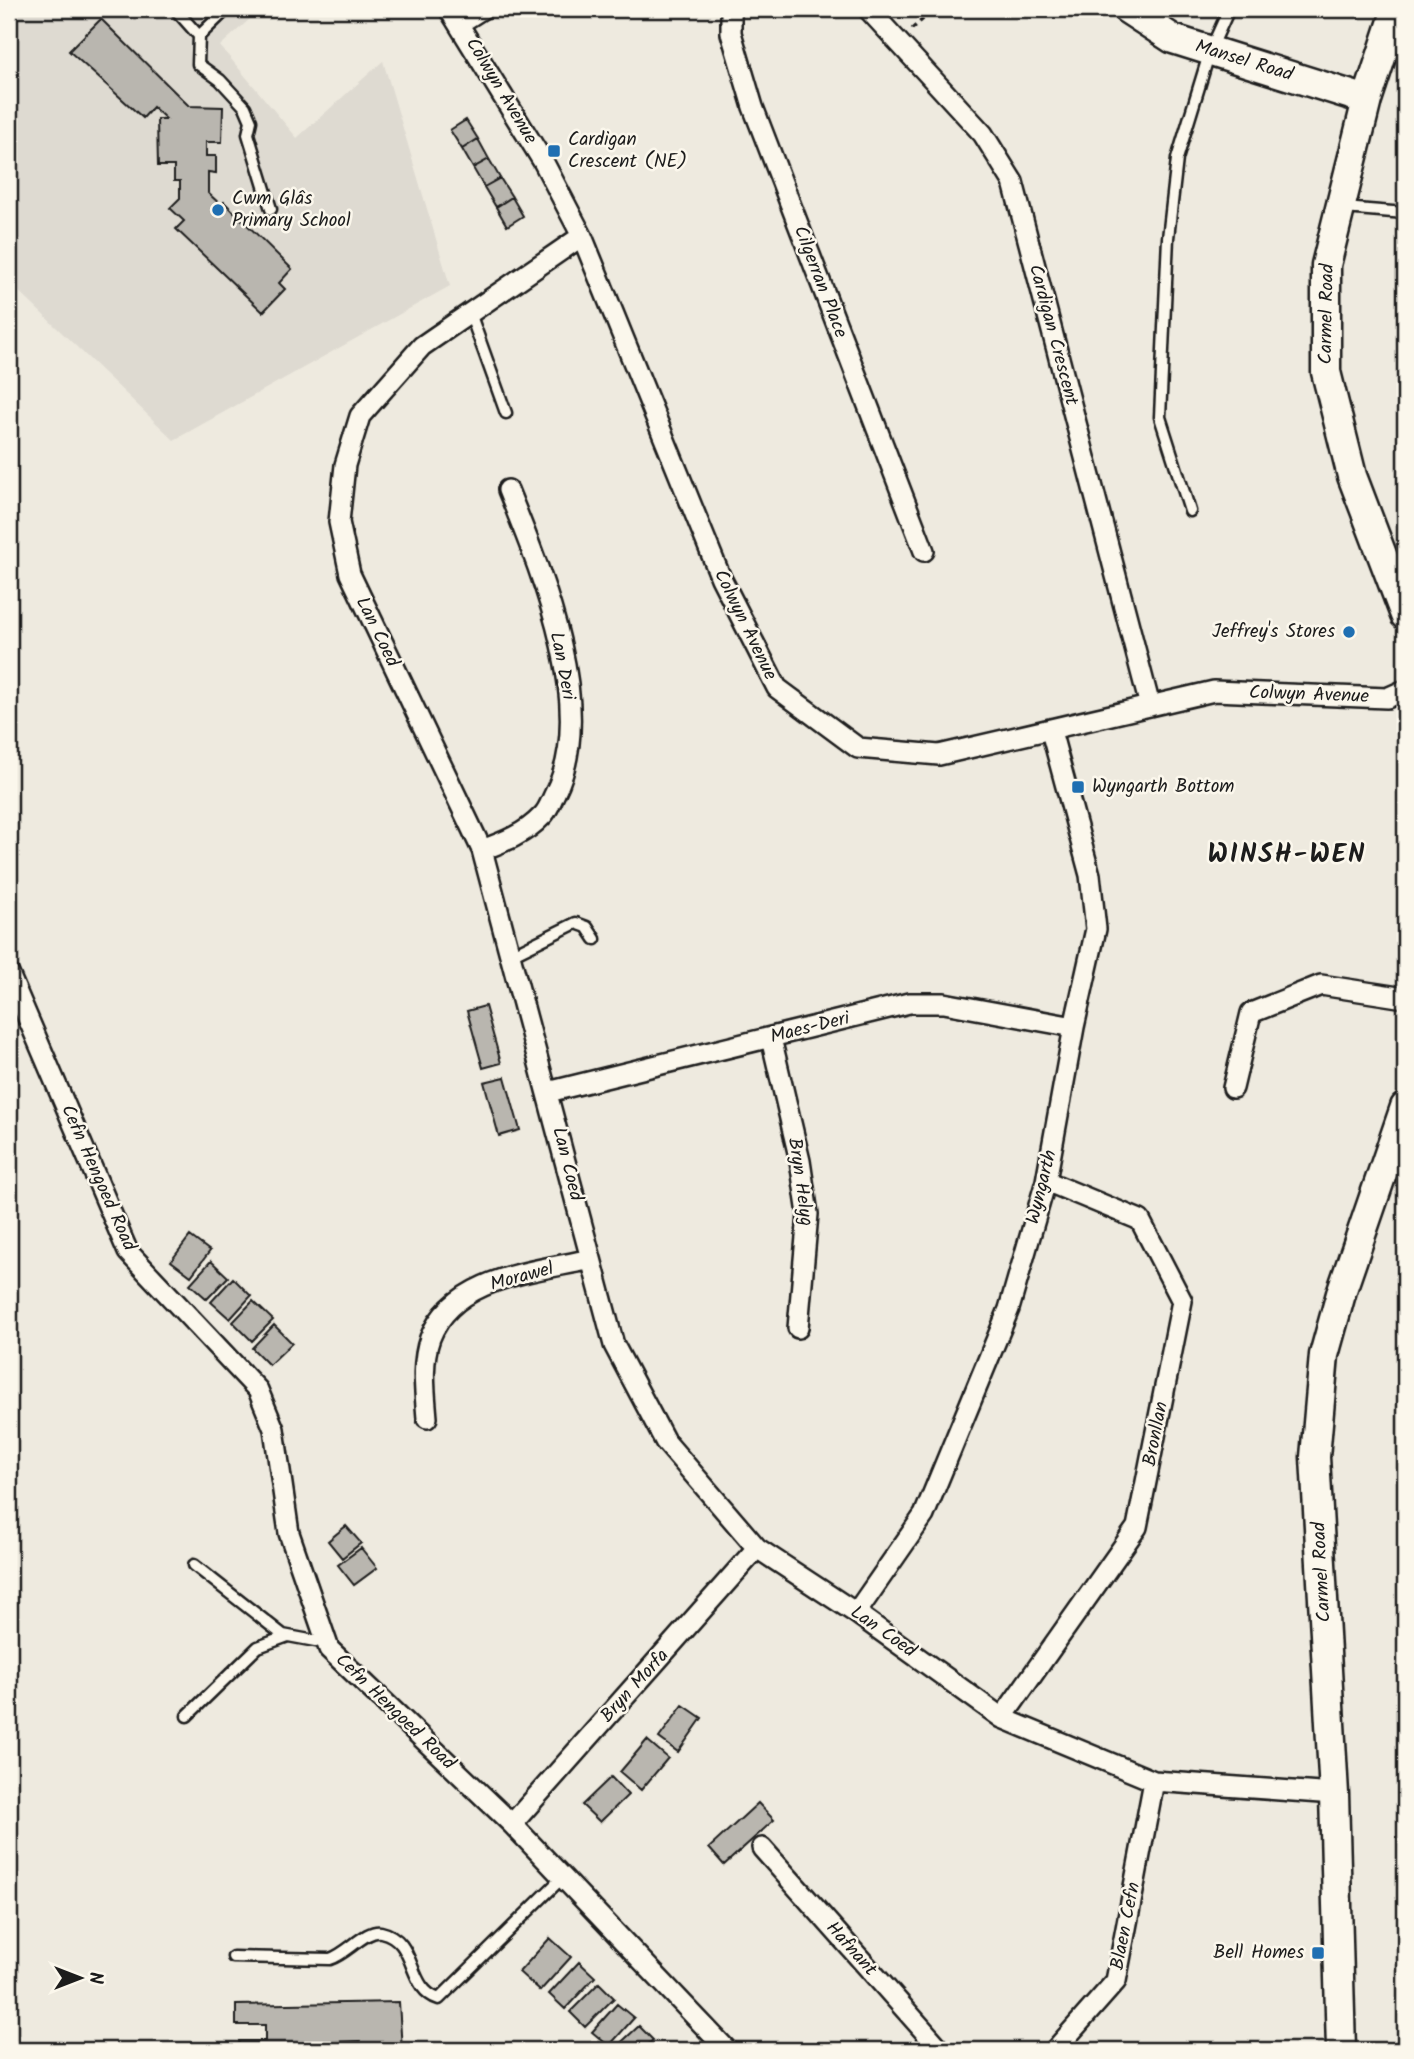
<svg xmlns="http://www.w3.org/2000/svg" width="1414" height="2059" font-family="Kalam,sans-serif">
	<style>
		.built { fill: #dedad1 }
		.building { fill: #b9b6af; stroke: #1c1c1c; stroke-width: 2 }
		.lines { fill: none; stroke-linecap: round; stroke-linejoin: round }
		.lane-casing { stroke: #1c1c1c; stroke-width: 15 }
		.street-casing { stroke: #1c1c1c; stroke-width: 24 }
		.secondary-casing { stroke: #1c1c1c; stroke-width: 33 }
		.path { stroke: #1c1c1c; stroke-width: 3.5; stroke-dasharray: 5 5; stroke-linecap: butt }
		.lane { stroke: #fbf7ec; stroke-width: 10 }
		.street { stroke: #fbf7ec; stroke-width: 19 }
		.secondary { stroke: #fbf7ec; stroke-width: 28 }
		.poi-dot { fill: #1f6fb2; stroke: #fbf7ec; stroke-width: 2.5 }
		.labels { text-anchor: middle; dominant-baseline: central; stroke-width: 5; stroke-linejoin: round; paint-order: stroke }
		.street-label { font-size: 19px; fill: #1c1c1c; stroke: #fbf7ec }
		.poi-label { font-size: 19px; fill: #1c1c1c; stroke: #fbf7ec; text-anchor: start }
		.district-label { font-size: 26px; font-weight: bold; letter-spacing: 2px; fill: #1c1c1c; stroke: #fbf7ec }
	</style>
	<rect width="100%" height="100%" fill="#eeeadf"/>
	<filter id="ink" filterUnits="userSpaceOnUse"><feTurbulence type="fractalNoise" baseFrequency=".0143" numOctaves="2"/><feDisplacementMap in="SourceGraphic" scale="14" xChannelSelector="R" yChannelSelector="G"/><feConvolveMatrix kernelMatrix="1 2 1 2 8 2 1 2 1" color-interpolation-filters="sRGB"/></filter>
	<g filter="url(#ink)">
		<!-- built -->
		<path class="built" d="M11 9H261L220 46 297 138 383 61 450 286 174 440 9 282V12Z"/>
		<!-- building -->
		<path class="building" d="M101 19 189 106 223 107 222 142H206V156H216V173L208 172V193L221 205 224 202 292 269 279 283 285 289 263 312 176 229 184 221 170 208 180 198V181H174V166H158L157 119H166L153 107 143 118 69 51Z
			M466 120 478 139 462 149 450 130Z
			M478 139 489 159 473 168 462 149Z
			M489 159 500 178 484 187 473 168Z
			M500 178 512 197 496 207 484 187Z
			M512 197 523 216 507 226 496 207Z
			M485 1006 501 1063 483 1068 467 1011Z
			M505 1077 520 1130 499 1136 484 1082Z
			M190 1236 210 1251 191 1276 171 1261Z
			M211 1261 228 1277 207 1299 190 1284Z
			M233 1278 251 1296 230 1319 211 1302Z
			M253 1301 273 1320 252 1341 233 1322Z
			M274 1325 292 1343 269 1365 252 1348Z
			M346 1526 361 1543 342 1558 328 1541Z
			M361 1548 377 1568 354 1585 338 1565Z
			M683 1705 702 1718 678 1752 659 1738Z
			M647 1740 668 1758 641 1790 620 1772Z
			M611 1777 628 1795 600 1822 582 1805Z
			M758 1803 774 1820 724 1865 709 1848Z
			M550 1938 571 1957 540 1991 519 1972Z
			M579 1962 595 1977 565 2009 549 1994Z
			M599 1983 614 1998 585 2027 570 2012Z
			M399 2002 402 2050H360V2041L303 2043V2050H239V2041H265V2025H236V2005Z
			M617 2004 634 2018 609 2046 592 2032Z
			M639 2026 653 2040 642 2050H613Z"/>
		<g class="lines">
			<defs>
				<path id="lane" d="M175 9 199 36 227 9
					M199 36 198 64 220 80 245 107 251 121 248 134 271 209
					M1344 208 1405 213
					M470 313 506 413
					M1190 511 1160 417 1168 238 1177 159 1210 51 1229 9
					M511 955 576 923 587 927 595 939
					M194 1565 283 1635 326 1643
					M187 1716 258 1647 288 1636
					M233 1957 330 1959C347 1954 366 1929 381 1932 418 1940 406 1989 439 1999L563 1877"/>
				<path id="street" d="M449 9 544 163 582 236 721 578 777 688 858 748 939 755 1214 691 1387 698 1405 690
					M731 9V33L753 107 924 551
					M868 9 983 134 1013 182 1150 706
					M460 23 482 9
					M582 236 422 346 360 416 345 465 339 522 350 574 482 850 614 1345 665 1441 757 1548 856 1613 1002 1718 1154 1781 1334 1794
					M482 850C504 842 525 834 542 816 548 811 551 801 555 793 598 708 541 572 508 490
					M9 974 128 1252 258 1390 274 1429 289 1533 329 1649 512 1824 727 2050
					M771 1038 800 1161 808 1214 798 1328
					M1233 1088 1251 1013 1321 985 1405 998
					M548 1092 909 1003H944L1074 1027
					M427 1418C425 1392 421 1363 430 1338 454 1276 535 1272 591 1259
					M856 1613 924 1515 1009 1309 1046 1181 1074 1027 1096 929 1090 875 1051 731
					M1002 1718 1137 1527 1182 1301 1140 1220 1046 1181
					M512 1824 757 1548
					M762 1848 941 2050
					M1055 2050 1116 1981 1154 1781"/>
				<path id="secondary" d="M1127 9 1173 39 1367 100
					M1397 9 1367 100 1326 265V372L1352 476 1405 615
					M1341 2050 1334 1794 1315 1457 1324 1355 1342 1290 1405 1107"/>
			</defs>
			<!-- lane casing -->
			<use href="#lane" class="lane-casing"/>
			<!-- street casing -->
			<use href="#street" class="street-casing"/>
			<!-- secondary casing -->
			<use href="#secondary" class="secondary-casing"/>
			<!-- path -->
			<path class="path" d="M9 15 13 9
				M912 29 934 9"/>
			<!-- lane -->
			<use href="#lane" class="lane"/>
			<!-- street -->
			<use href="#street" class="street"/>
			<!-- secondary -->
			<use href="#secondary" class="secondary"/>
		</g>
	</g>
	<!-- markers -->
	<g class="poi-dot">
		<rect x="547" y="144" width="14" height="14" rx="3.5"/>
		<circle cx="218" cy="210" r="7"/>
		<circle cx="1349" cy="632" r="7"/>
		<rect x="1071" y="780" width="14" height="14" rx="3.5"/>
		<rect x="1311" y="1946" width="14" height="14" rx="3.5"/>
	</g>
	<g class="labels">
		<!-- street labels -->
		<g class="street-label">
			<text transform="translate(1244 61) rotate(17)">Mansel Road</text>
			<text transform="translate(501 91) rotate(59)">Colwyn Avenue</text>
			<text transform="translate(820 282) rotate(69)">Cilgerran Place</text>
			<text transform="translate(1327 314) rotate(-89)">Carmel Road</text>
			<text transform="translate(1053 335) rotate(75)">Cardigan Crescent</text>
			<text transform="translate(745 625) rotate(64)">Colwyn Avenue</text>
			<text transform="translate(377 632) rotate(64)">Lan Coed</text>
			<text transform="translate(562 666) rotate(79)">Lan Deri</text>
			<text transform="translate(1309 695) rotate(2)">Colwyn Avenue</text>
			<text transform="translate(810 1028) rotate(-14)">Maes-Deri</text>
			<text transform="translate(567 1164) rotate(76)">Lan Coed</text>
			<text transform="translate(98 1178) rotate(66)">Cefn Hengoed Road</text>
			<text transform="translate(800 1182) rotate(82)">Bryn Helyg</text>
			<text transform="translate(1042 1187) rotate(-76)">Wyngarth</text>
			<text transform="translate(522 1277) rotate(-15)">Morawel</text>
			<text transform="translate(1156 1434) rotate(-79)">Bronllan</text>
			<text transform="translate(1322 1572) rotate(-93)">Carmel Road</text>
			<text transform="translate(883 1632) rotate(35)">Lan Coed</text>
			<text transform="translate(635 1686) rotate(-48)">Bryn Morfa</text>
			<text transform="translate(395 1712) rotate(44)">Cefn Hengoed Road</text>
			<text transform="translate(1126 1926) rotate(-79)">Blaen Cefn</text>
			<text transform="translate(851 1949) rotate(48)">Hafnant</text>
		</g>
		<!-- poi labels -->
		<g class="poi-label">
			<text x="568" y="140">Cardigan<tspan x="568" dy="22">Crescent (NE)</tspan></text>
			<text x="232" y="199">Cwm Glâs<tspan x="232" dy="22">Primary School</tspan></text>
			<text x="1335" y="632" text-anchor="end">Jeffrey's Stores</text>
			<text x="1092" y="787">Wyngarth Bottom</text>
			<text x="1304" y="1953" text-anchor="end">Bell Homes</text>
		</g>
		<!-- district labels -->
		<g class="district-label">
			<text x="1287" y="855">WINSH-WEN</text>
		</g>
	</g>
	<!-- margin -->
	<rect width="1414" height="2059" fill="none" stroke="#fbf7ec" stroke-width="35"/>
	<rect x="18" y="18" width="1379" height="2024" fill="none" stroke="#1c1c1c" stroke-width="2.5" filter="url(#ink)"/>
	<!-- north arrow -->
	<g transform="translate(80 1978) rotate(90)" stroke="#fbf7ec" stroke-width="5" paint-order="stroke">
	<path d="M0-5L12 26L0 18L-12 26Z" fill="#1c1c1c"/>
	<text y="-10" font-size="19" font-weight="bold" text-anchor="middle" fill="#1c1c1c">N</text>
	</g>
</svg>
